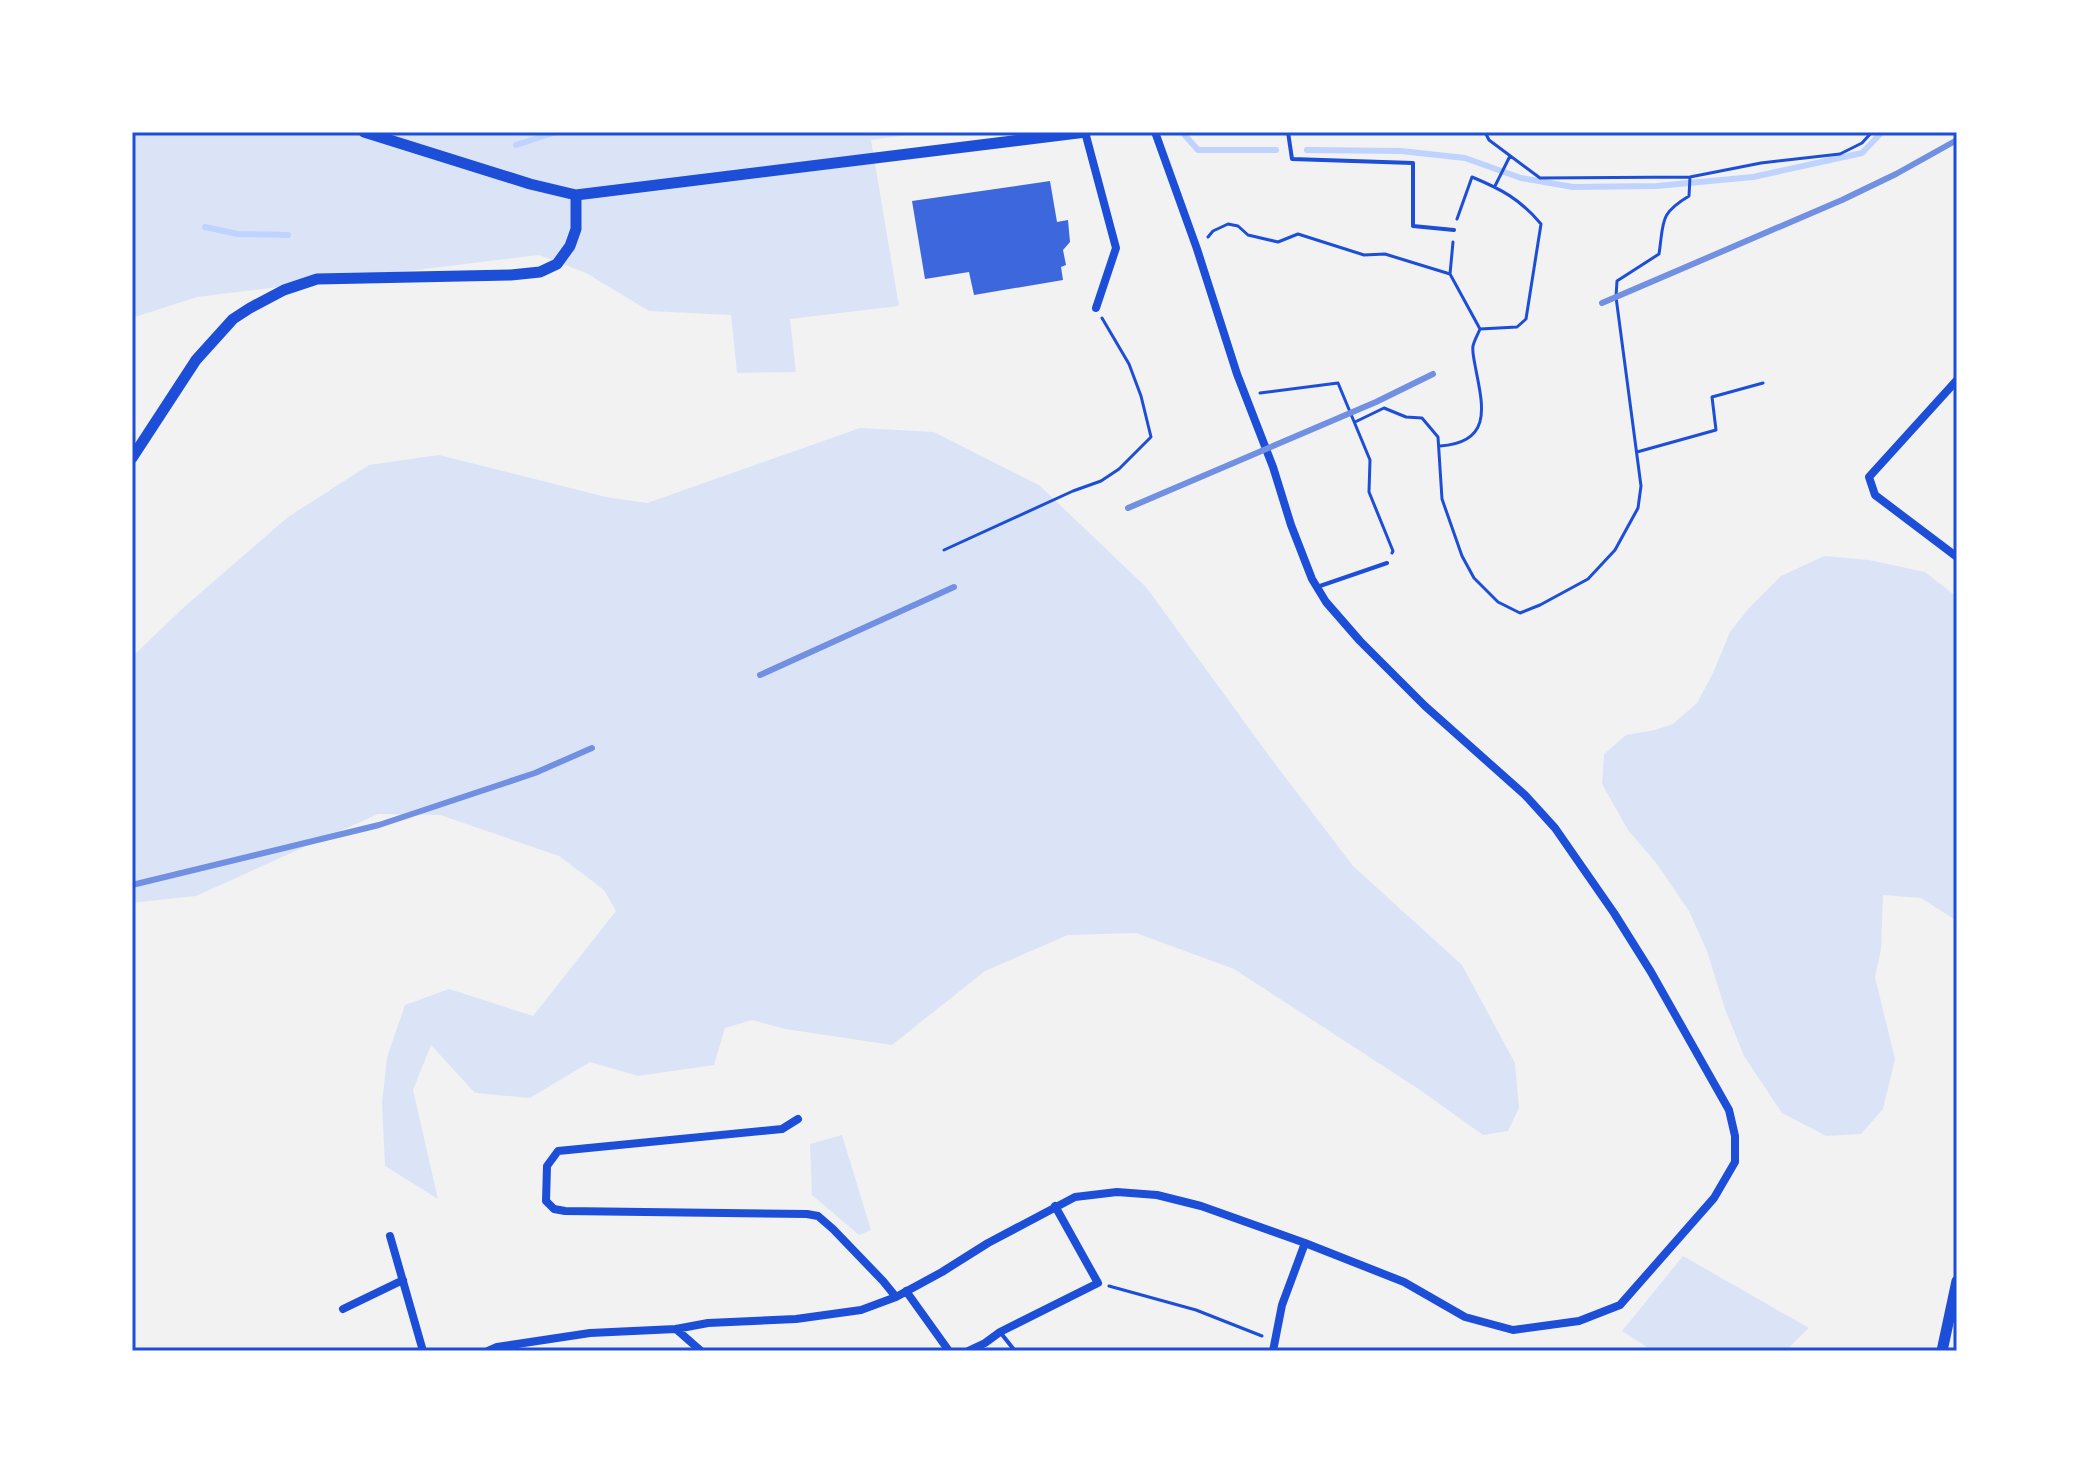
<svg xmlns="http://www.w3.org/2000/svg" width="2089" height="1483" font-family="Inter,sans-serif">
	<style>
		.green { fill: #dbe4f7 }
		.lines { fill: none; stroke-linecap: round; stroke-linejoin: round }
		.stream { stroke: #bfd3fe; stroke-width: 6 }
		.building { fill: #3d67dc }
		.path { stroke: #1d4ed8; stroke-width: 3 }
		.service { stroke: #1d4ed8; stroke-width: 4 }
		.minor { stroke: #1d4ed8; stroke-width: 8 }
		.tertiary { stroke: #1d4ed8; stroke-width: 11 }
		.rail { stroke: #7290e2; stroke-width: 6 }
		.neatline { fill: none; stroke: #1d4ed8; stroke-width: 3 }
	</style>
	<rect width="100%" height="100%" fill="#f2f2f2"/>
	<!-- green -->
	<path class="green" d="M132 132H931L871 140 899 306 790 319 796 372 737 373 731 315 649 311 586 273 539 255 197 297 132 318Z
		M860 428 934 432 1039 485 1146 587 1270 757 1353 866 1462 965 1515 1063 1519 1108 1508 1131 1483 1135 1420 1090 1234 969 1136 933 1068 935 985 971 892 1045 785 1029 752 1020 725 1028 714 1065 638 1076 590 1062 530 1098 475 1093 431 1045 413 1090 438 1199 385 1166 382 1103 387 1057 405 1005 449 989 533 1016 616 911 604 890 559 856 440 815 378 814 196 896 132 903V657L183 608 288 517 369 465 439 455 606 497 647 503Z
		M1824 556 1869 560 1925 572 1957 597V921L1921 898 1883 895 1881 949 1875 977 1895 1059 1883 1109 1861 1134 1826 1136 1782 1113 1744 1056 1725 1009 1707 951 1689 911 1657 864 1628 830 1602 784 1604 754 1626 735 1655 730 1673 724 1697 703 1713 673 1730 632 1749 608 1781 576Z
		M842 1135 871 1230 859 1235 812 1195 810 1144Z
		M1683 1256 1809 1328 1785 1351H1653L1622 1331Z"/>
	<g class="lines">
		<!-- stream -->
		<path class="stream" d="M1182 132 1198 150H1276
			M516 145 556 132
			M1307 150 1401 151 1465 158 1521 178 1573 187 1657 186 1753 177 1862 153 1882 132
			M205 227 238 234 288 235
			M561 1351H565"/>
	</g>
	<!-- building -->
	<path class="building" d="M1050 181 1057 222 1068 220 1070 242 1063 250 1066 265 1061 267 1063 280 974 295 969 272 925 279 912 201Z"/>
	<g class="lines">
		<!-- path -->
		<path class="path" d="M1485 132 1489 140 1540 178 1690 177 1761 163 1840 154 1862 143 1872 132
			M1495 186 1510 156
			M1208 237 1213 231 1228 224 1238 226 1248 235 1278 242 1298 234 1364 255 1385 254 1450 274 1480 329
			M1450 274 1453 242
			M1260 393 1338 383 1370 460 1369 492 1393 551 1392 553
			M1355 422 1384 408 1406 417 1422 418 1438 437 1442 499 1462 556 1474 578 1498 602 1520 613 1540 605 1588 579 1615 550 1638 508 1641 486 1616 297 1617 281 1659 254C1664 221 1659 214 1689 196L1690 177
			M1440 446C1495 442 1482 403 1475 365 1474 359 1472 352 1473 346 1474 341 1478 334 1480 329L1517 327 1526 319 1541 224C1520 199 1501 189 1472 177L1457 219
			M1637 452 1716 430 1712 397 1763 383
			M944 550 1073 491 1101 481 1119 469 1151 437 1141 396 1129 364 1102 318
			M1109 1286 1196 1310 1262 1336"/>
		<!-- service -->
		<path class="service" d="M1288 132 1292 159 1413 163V226L1454 230
			M1317 587 1387 563
			M1000 1332 1015 1351"/>
		<!-- minor -->
		<path class="minor" d="M1085 132 1116 248 1096 308
			M1957 380 1869 477 1875 495 1957 557
			M798 1119 782 1129 558 1151 547 1166 546 1201 554 1209 565 1211 807 1214 818 1216 833 1229 883 1281 896 1297
			M390 1236 423 1351
			M906 1291 949 1351
			M343 1309 403 1280
			M676 1329 701 1351
			M488 1351 497 1347 590 1333 676 1329 708 1323 796 1319 861 1310 896 1297 942 1272 988 1243 1075 1197 1117 1192 1157 1195 1201 1206 1305 1243 1404 1282 1465 1317 1513 1330 1579 1321 1620 1305 1714 1198 1735 1162V1136L1729 1110 1651 972 1614 913 1555 828 1525 795 1425 706 1360 641 1326 602 1312 579 1291 525 1273 467 1237 374 1197 249 1155 132
			M968 1351 985 1343 1000 1332 1098 1283 1055 1206
			M1273 1351 1282 1305 1305 1243"/>
		<!-- tertiary -->
		<path class="tertiary" d="M364 132 530 184 576 195 1086 132
			M132 458 196 360 233 319 250 308 284 290 317 279 511 275 540 272 557 264 570 246 576 229V195
			M1942 1351 1957 1281"/>
		<!-- rail -->
		<path class="rail" d="M1602 303 1842 200 1896 174 1957 140
			M1128 508 1376 402 1433 374
			M760 675 954 587
			M132 885 379 825 535 773 592 748"/>
	</g>
	<!-- border -->
	<rect width="2089" height="1483" fill="none" stroke="#ffffff" stroke-width="268"/>
	<rect x="134" y="134" width="1821" height="1215" class="neatline"/>
</svg>
